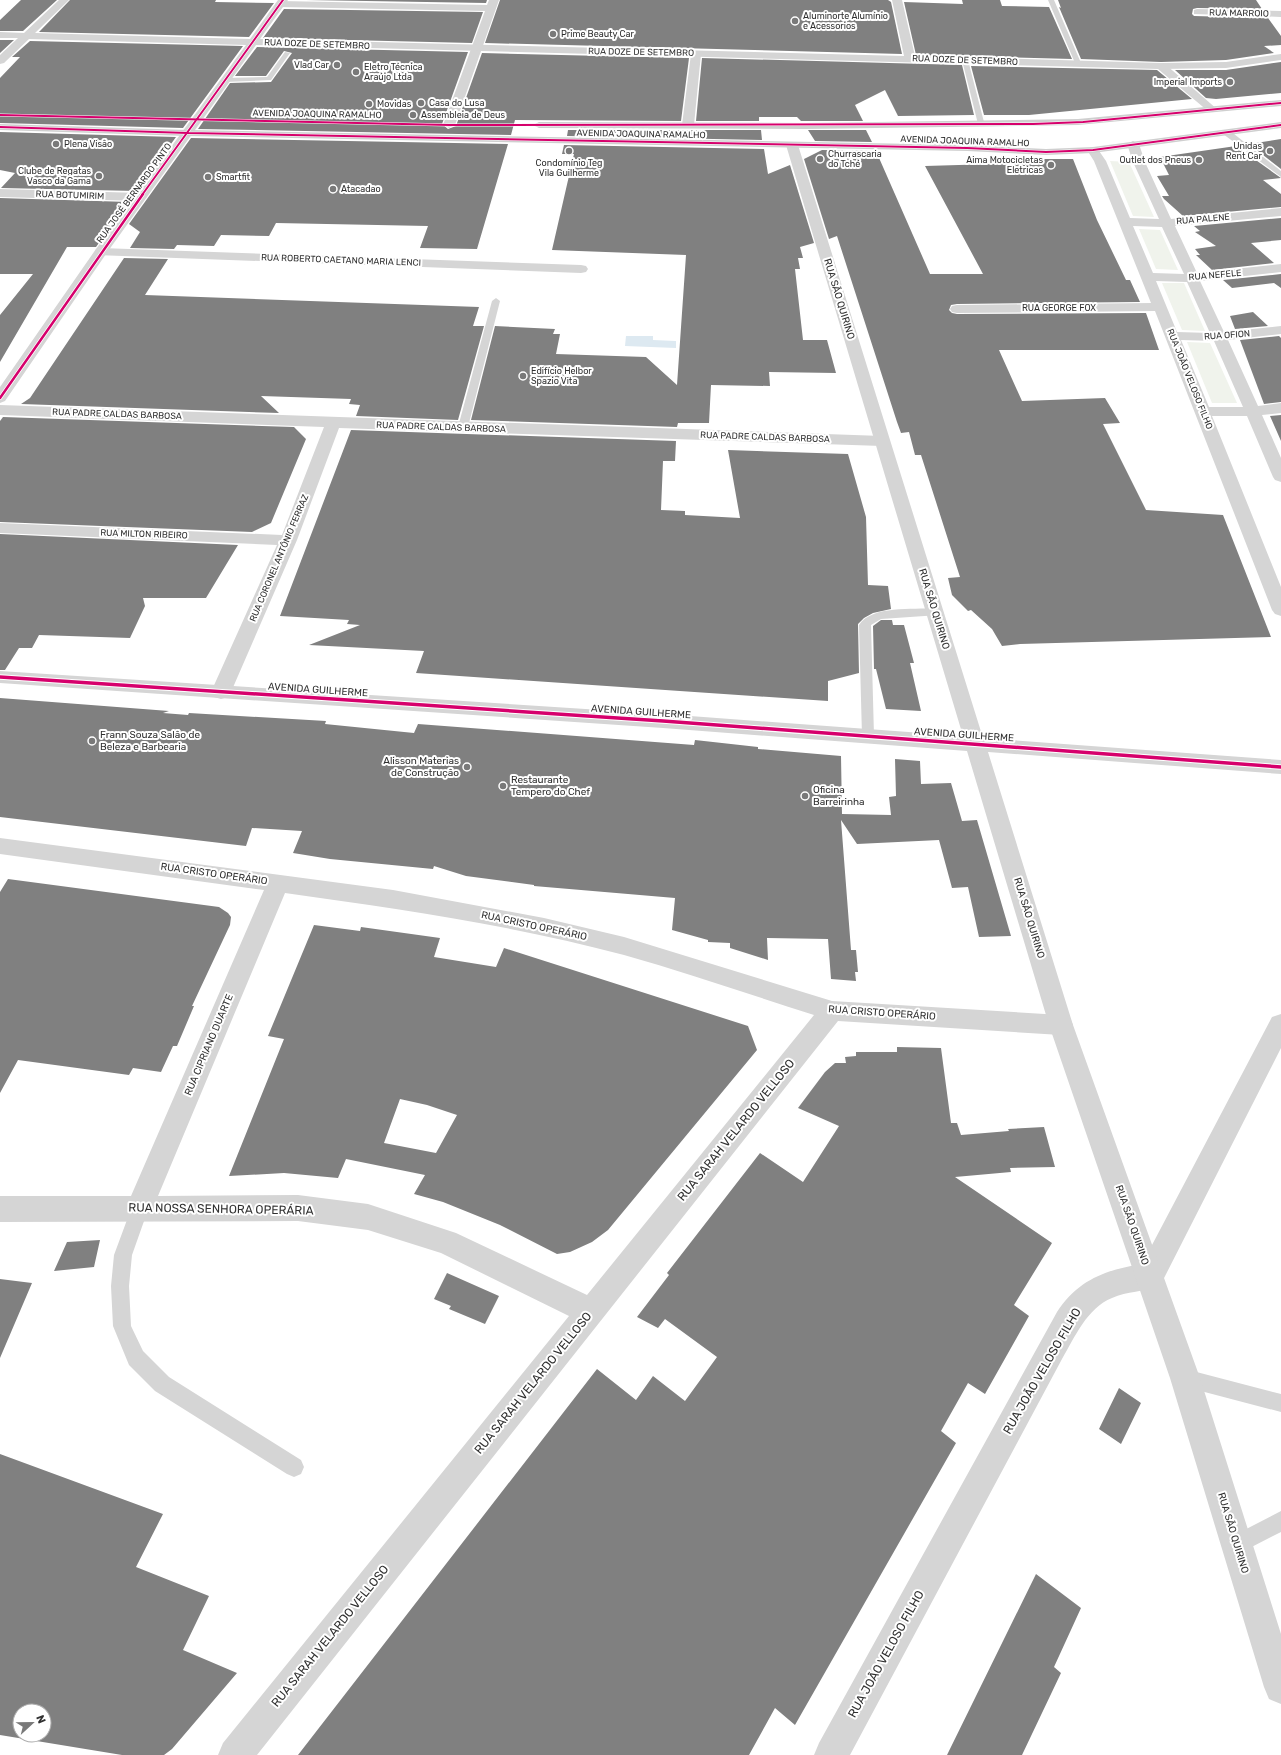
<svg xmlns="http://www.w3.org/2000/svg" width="1281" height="1755" font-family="Rubik,sans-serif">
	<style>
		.green { fill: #f0f3ec }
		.water { fill: #dde9f1 }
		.building { fill: #808080; fill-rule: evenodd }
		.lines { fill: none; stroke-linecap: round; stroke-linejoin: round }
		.service { fill: #d5d5d5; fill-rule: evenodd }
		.minor { fill: #d5d5d5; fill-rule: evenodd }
		.tertiary { fill: #d5d5d5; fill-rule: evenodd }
		.secondary { fill: #cfcfcf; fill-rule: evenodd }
		.cycleway-far2-casing { stroke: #fff; stroke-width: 3 }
		.cycleway-far1-casing { stroke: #fff; stroke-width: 4 }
		.cycleway-casing { stroke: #fff; stroke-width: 5.5 }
		.cycleway-far2 { stroke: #d6006c; stroke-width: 2 }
		.cycleway-far1 { stroke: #d6006c; stroke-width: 2.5 }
		.cycleway { stroke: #d6006c; stroke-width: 3.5 }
		.poi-dot { fill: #797979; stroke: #fff; stroke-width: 1.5 }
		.labels { text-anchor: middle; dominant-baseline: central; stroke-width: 4; stroke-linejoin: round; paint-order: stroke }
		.far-street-label { font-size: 9px; fill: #313131; stroke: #fff }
		.far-poi-label { font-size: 9px; fill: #313131; stroke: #fff; text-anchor: start }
		.street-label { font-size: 10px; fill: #313131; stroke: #fff }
		.poi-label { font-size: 10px; fill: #313131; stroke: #fff; text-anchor: start }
		.near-street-label { font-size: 12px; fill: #313131; stroke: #fff }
	</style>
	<rect width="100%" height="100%" fill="#fff"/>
	<!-- green -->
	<path class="green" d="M1110 161 1129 162 1154 217 1133 216Z
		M1139 229 1160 230 1178 270 1156 269Z
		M1162 283H1184L1205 331 1182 330Z
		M1187 342 1210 343 1237 403H1212Z"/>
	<!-- water -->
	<path class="water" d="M626 336H653V340L676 341V348L625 346Z"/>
	<!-- building -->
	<path class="building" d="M21 0H57L23 31H0V20Z
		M70 0H216L215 2 274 3 249 37 39 32Z
		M306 0H487L486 3Z
		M500 0H888L891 2 902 54 485 43Z
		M962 0H1000L1002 6 1049 7 1072 59 916 55 904 2 963 4Z
		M1058 0H1256L1262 9 1197 8 1193 9 1192 14 1194 16 1268 18 1281 36V45L1264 46 1274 53 1226 60 1161 62 1081 59 1059 7 1061 8Z
		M284 9 483 12 472 43 263 38Z
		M0 40H14L0 53Z
		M30 41 243 46 183 128 0 123V78L20 57H12Z
		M257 47 468 52 442 124 448 129 456 126 482 53 689 58 681 121 515 120 511 135 198 129 230 83 271 82 292 53 284 51 266 76H235Z
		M702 58 962 65 974 115 898 116 885 90 855 105 863 121H801L797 117H759V121H696Z
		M1281 62V93L1216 99 1206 98 1175 70H1226Z
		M971 66 1157 70 1192 99 1029 115H984Z
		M568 130H761L762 140 567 136Z
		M808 130H866L872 142 815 141Z
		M0 132 176 137 137 191 1 188 15 173 0 170Z
		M191 138 508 144 477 249 420 248 428 226 276 223 269 236 221 235 214 246 177 245 174 249 130 248 140 232 129 224Z
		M1281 139V169L1249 144Z
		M564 145 764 149 768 174 790 165 814 243 800 247 803 258H798L800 269H795L803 340H827L836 373 769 372 770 386 711 385 709 423H678L677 427 471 420 495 326 555 329 553 334H560L556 354 646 357 677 385 686 255 552 250 574 154H562Z
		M1236 146 1281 178 1263 180 1281 194V207L1183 216 1164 199 1162 196H1169L1157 176 1169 175 1160 157Z
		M822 150 876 151 930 274H983L925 166 1026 163 1025 159H1073L1097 220 1126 280H1130L1140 302 957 304 951 305 949 310 952 313 957 314 1146 313 1159 350H999L1022 401 1105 398 1120 423 1103 424 1146 510 1223 515 1271 637 1020 644 1002 646 992 629 971 610 968 611 952 595 948 578 960 577 921 455H915L909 432 901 433 897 422 837 236 829 239 804 159Z
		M0 198 129 202 96 247H67L0 362V315L33 274H0Z
		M1281 218V240L1251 243 1274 263 1212 270 1196 255H1200L1195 249 1216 246 1195 232 1200 231 1194 226Z
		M124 258 168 259 145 295 479 307 473 326H484L458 420 356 416 360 405 349 404 351 399 261 396 279 413 21 404 30 398Z
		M1281 274V288L1274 283 1232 288 1223 280Z
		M1253 312 1268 326 1235 329 1230 316Z
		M1279 336 1281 338V402L1264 404 1240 340Z
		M1281 415V441L1270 416Z
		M3 417 294 427 306 439 271 523 252 532 0 522V421Z
		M351 430 676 441 675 461H663L661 510 685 511V515L740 518 728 450 848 454 866 517 868 585 888 586 891 609 873 613 864 618 858 624 859 673 828 681V701L416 673 424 651 309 645 360 625 347 624 349 620 280 616Z
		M0 534 238 545 206 598H143L145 606 130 638 39 635 32 648H19L5 670H0Z
		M881 620H892L893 625H904L914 663H910L921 711 886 709 876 669H874L873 626Z
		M0 698 169 711 163 713 188 715 189 713 326 721 325 724 414 733 418 724 694 745 695 740 758 747V749L841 756 842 814 891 815 889 797 896 796 895 759 920 761 921 784 951 783 962 821 977 820 1011 936 979 937 968 887 952 888 939 840 857 844 841 820 851 950H856L858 972H855L856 981 831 979 828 939 767 938 768 960 730 948V943L708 942V940L672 930 675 898 534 886V885L466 876 434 866 433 869 330 859 293 853 302 831 252 828 246 846 0 817Z
		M8 879 219 907 228 913 231 917 230 925 192 1006H194L177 1046H173L161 1072 133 1068 129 1075 18 1060 0 1093V892Z
		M314 925 360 931 361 927 440 938 434 957 496 967 504 948 748 1026 757 1050 608 1230 592 1242 570 1252 557 1254 500 1225 443 1202 414 1194 425 1175 346 1159 338 1178 284 1173 229 1176 284 1039 268 1036ZM400 1099 427 1105 457 1115 436 1153 384 1143Z
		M897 1047 941 1048 951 1123H957L961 1135 1009 1131 1008 1129 1044 1127 1055 1167 1010 1168 1011 1172 955 1177 1052 1243 1014 1305 1029 1316 985 1394 968 1383 941 1431 956 1443 795 1725 775 1708 749 1755H298L597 1369 636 1400 653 1376 685 1401 717 1357 665 1319 658 1328 637 1317 669 1275 667 1273 760 1153 803 1182 839 1126 798 1108 825 1072 835 1063H846L845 1057 856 1056V1052H897Z
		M100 1240 94 1267 54 1271 67 1242Z
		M447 1273 499 1296 485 1324 449 1309 451 1306 434 1299Z
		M0 1279 32 1283 0 1358Z
		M1119 1388 1141 1403 1121 1444 1099 1429Z
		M0 1454 163 1514 136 1567 209 1596 183 1650 237 1673 172 1749 164 1755H122L0 1735ZM20 1711H44V1735H20Z
		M1036 1574 1081 1608 1054 1667 1061 1673 1022 1755H947Z"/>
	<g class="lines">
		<!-- service -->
		<path class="service" d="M1048 0H1054L1081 63 1080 64 1075 63Z
			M285 52 290 53 271 80 225 82 222 80 225 78 267 77Z
			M965 58 968 60 985 126 978 124 962 60Z
			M1223 130H1229L1281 171V177L1223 134Z
			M496 298 500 301 468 427 466 429H460L458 427 492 301Z
			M935 608 941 612 939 615 881 619 871 625 874 736 872 739H864L862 736 859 625C872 605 913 610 935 608Z
			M140 1199 146 1201 149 1207 132 1255 129 1286 131 1326 143 1351 169 1377 301 1460 304 1467 301 1474 294 1477 287 1474 155 1391 129 1365 113 1326 111 1286 114 1255 134 1201Z
			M1185 1369 1281 1394V1412L1178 1385 1176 1378 1178 1371Z
			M1281 1511V1532L1236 1555 1229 1552 1226 1545 1229 1538Z"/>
		<!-- minor -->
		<path class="minor" d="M489 0H499L455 125 449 128 443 125 485 11 280 7 275 4 280 1 487 5Z
			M1197 9 1281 11V17L1194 14V10Z
			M696 51 701 54 694 125 688 128 682 125 691 54Z
			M1281 54V60L1226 68 1161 69 1156 66 1161 63 1226 62Z
			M1133 141 1139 144 1145 162 1171 219 1281 208V216L1175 226 1197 273 1281 264V272L1200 281 1224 332 1281 326V334L1228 340 1258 406 1281 403V413L1262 415 1281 458V482L1275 480 1273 477 1247 416H1212L1281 587V616L1275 614 1272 610 1155 311 957 313 952 312 950 309 952 306 957 305 1151 303 1094 161 1087 150 1089 148H1097L1106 161 1130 218 1159 219 1133 162 1127 144ZM1133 226 1162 227 1184 274 1153 273ZM1156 281 1187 282 1210 333 1177 332ZM1181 340 1214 341 1243 407H1209Z
			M0 189 141 193 147 197 141 201 0 197Z
			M101 248 581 265 586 266 588 269 586 272 581 273 96 255 95 252 96 249Z
			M0 405 882 436 888 438 890 441 888 444 882 446 339 428 297 540 231 692 228 697 221 699 214 697 211 692 277 545 0 533V523L282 535 324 427 0 415Z
			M0 838 393 890 544 918 624 937 832 1001 1061 1015 1070 1018 1073 1025 1070 1032 1061 1035 838 1021 257 1755H218L223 1743 569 1316 441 1253 368 1230 298 1221 0 1222V1196H131L264 890 0 854ZM285 893C398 909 513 925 624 955 688 973 751 995 814 1015L587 1295 456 1233 368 1204 298 1195 158 1196Z
			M1281 1014V1048L1160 1286C1144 1292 1127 1291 1112 1298 1087 1308 1075 1337 1062 1359L850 1755H814L819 1743 1057 1312C1078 1280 1105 1270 1142 1264L1272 1017Z"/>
		<!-- tertiary -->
		<path class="tertiary" d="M59 0H69L35 33 250 39 278 0H288L260 39 904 56 892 0H902L915 56 1161 63 1165 64 1218 110 1217 112H1209L1158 69 256 45 106 254 5 401 0 403V387L96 249 246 45 29 39 4 63 0 64V55L18 38H0V32L24 33Z
			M792 142 798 145 983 738 1281 760V774L988 752 1073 1025 1200 1378 1281 1634V1704L1269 1699 1264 1687 1170 1378 1049 1025 967 751 663 728 0 683V671L663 714 963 736 786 145Z"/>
		<!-- secondary -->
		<path class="secondary" d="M1281 100V106L1078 125 805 129 539 128 533 125 539 122 805 123 1078 119Z
			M1281 122V128L1093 153 1046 155 967 151 188 136 0 130V124L188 130 967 145 1046 149 1093 147Z"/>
		<defs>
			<path id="cycleway-far2" d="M0 115 449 125 1033 124 1083 122 1281 103
				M0 127 188 133 967 148 1046 152 1093 150 1281 125
				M142 195 283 0"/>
			<path id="cycleway-far1" d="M0 398 143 194"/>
			<path id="cycleway" d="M0 677 663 721 1281 767"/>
		</defs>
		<!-- cycleway-far2 casing -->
		<use href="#cycleway-far2" class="cycleway-far2-casing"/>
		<!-- cycleway-far1 casing -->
		<use href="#cycleway-far1" class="cycleway-far1-casing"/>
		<!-- cycleway casing -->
		<use href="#cycleway" class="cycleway-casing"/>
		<!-- cycleway-far2 -->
		<use href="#cycleway-far2" class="cycleway-far2"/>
		<!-- cycleway-far1 -->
		<use href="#cycleway-far1" class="cycleway-far1"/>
		<!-- cycleway -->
		<use href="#cycleway" class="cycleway"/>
	</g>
	<!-- markers -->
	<g class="poi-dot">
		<circle cx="795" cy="21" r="4"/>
		<circle cx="553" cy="34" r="4"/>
		<circle cx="337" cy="65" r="4"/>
		<circle cx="356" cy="72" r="4"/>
		<circle cx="1230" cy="82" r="4"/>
		<circle cx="421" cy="103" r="4"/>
		<circle cx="369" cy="104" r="4"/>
		<circle cx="413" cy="115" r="4"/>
		<circle cx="56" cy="144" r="4"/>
		<circle cx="569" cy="151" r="4"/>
		<circle cx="1270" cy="151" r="4"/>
		<circle cx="820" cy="159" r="4"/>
		<circle cx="1199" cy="160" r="4"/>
		<circle cx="1051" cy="165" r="4"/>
		<circle cx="99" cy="176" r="4"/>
		<circle cx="208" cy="177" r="4"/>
		<circle cx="333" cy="189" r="4"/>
		<circle cx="523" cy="376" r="4"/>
		<circle cx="92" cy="741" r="4"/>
		<circle cx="467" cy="767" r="4"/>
		<circle cx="503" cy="786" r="4"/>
		<circle cx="805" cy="796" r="4"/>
	</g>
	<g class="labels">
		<!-- far-street labels -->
		<g class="far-street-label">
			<text transform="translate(1239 13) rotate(1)">RUA MARROIO</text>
			<text transform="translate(317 44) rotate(2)">RUA DOZE DE SETEMBRO</text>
			<text transform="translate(641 52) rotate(1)">RUA DOZE DE SETEMBRO</text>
			<text transform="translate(965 60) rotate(2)">RUA DOZE DE SETEMBRO</text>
			<text transform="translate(317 114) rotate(1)">AVENIDA JOAQUINA RAMALHO</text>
			<text transform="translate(641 134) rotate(1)">AVENIDA JOAQUINA RAMALHO</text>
			<text transform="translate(965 141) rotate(2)">AVENIDA JOAQUINA RAMALHO</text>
			<text transform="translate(134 193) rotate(-54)">RUA JOSÉ BERNARDO PINTO</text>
			<text transform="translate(70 195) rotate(2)">RUA BOTUMIRIM</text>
			<text transform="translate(1203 219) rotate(-5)">RUA PALENE</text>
			<text transform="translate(341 260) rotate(2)">RUA ROBERTO CAETANO MARIA LENCI</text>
			<text transform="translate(1215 275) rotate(-5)">RUA NEFELE</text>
			<text x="1059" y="308">RUA GEORGE FOX</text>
			<text transform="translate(1227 335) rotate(-4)">RUA OFION</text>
			<text transform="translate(1190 379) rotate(68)">RUA JOÃO VELOSO FILHO</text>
			<text transform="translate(117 414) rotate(2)">RUA PADRE CALDAS BARBOSA</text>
			<text transform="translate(441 427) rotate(2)">RUA PADRE CALDAS BARBOSA</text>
			<text transform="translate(765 437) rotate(2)">RUA PADRE CALDAS BARBOSA</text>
			<text transform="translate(144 534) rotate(2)">RUA MILTON RIBEIRO</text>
			<text transform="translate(279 558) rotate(-67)">RUA CORONEL ANTÔNIO FERRAZ</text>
		</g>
		<!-- far-poi labels -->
		<g class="far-poi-label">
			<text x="803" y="16">Aluminorte Alumínio<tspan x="803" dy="10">e Acessorios</tspan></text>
			<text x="561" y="34">Prime Beauty Car</text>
			<text x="329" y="65" text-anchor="end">Vlad Car</text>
			<text x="364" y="67">Eletro Técnica<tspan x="364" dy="10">Araújo Ltda</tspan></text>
			<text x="1222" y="82" text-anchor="end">Imperial Imports</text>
			<text x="429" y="103">Casa do Lusa</text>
			<text x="377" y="104">Movidas</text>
			<text x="421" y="115">Assembleia de Deus</text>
			<text x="64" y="144">Plena Visão</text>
			<text x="1262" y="146" text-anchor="end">Unidas<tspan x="1262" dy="10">Rent Car</tspan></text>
			<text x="828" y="154">Churrascaria<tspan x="828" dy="10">do Tché</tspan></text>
			<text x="1043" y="160" text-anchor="end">Aima Motocicletas<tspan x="1043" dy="10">Eletricas</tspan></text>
			<text x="1191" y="160" text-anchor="end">Outlet dos Pneus</text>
			<text x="569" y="163" text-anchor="middle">Condomínio Teg<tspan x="569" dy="10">Vila Guilherme</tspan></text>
			<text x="91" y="171" text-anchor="end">Clube de Regatas<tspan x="91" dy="10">Vasco da Gama</tspan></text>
			<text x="216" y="177">Smartfit</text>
			<text x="341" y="189">Atacadao</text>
			<text x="531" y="371">Edifício Helbor<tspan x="531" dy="10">Spazio Vita</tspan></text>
		</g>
		<!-- street labels -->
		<g class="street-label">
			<text transform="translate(839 299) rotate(73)">RUA SÃO QUIRINO</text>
			<text transform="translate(934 609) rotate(73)">RUA SÃO QUIRINO</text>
			<text transform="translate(318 690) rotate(4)">AVENIDA GUILHERME</text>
			<text transform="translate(641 712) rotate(4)">AVENIDA GUILHERME</text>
			<text transform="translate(964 735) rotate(4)">AVENIDA GUILHERME</text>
			<text transform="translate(214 874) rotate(8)">RUA CRISTO OPERÁRIO</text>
			<text transform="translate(1029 918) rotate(73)">RUA SÃO QUIRINO</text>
			<text transform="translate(534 926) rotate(12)">RUA CRISTO OPERÁRIO</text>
			<text transform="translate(882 1013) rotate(4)">RUA CRISTO OPERÁRIO</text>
			<text transform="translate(209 1045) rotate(-67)">RUA CIPRIANO DUARTE</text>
			<text transform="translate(1132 1225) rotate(71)">RUA SÃO QUIRINO</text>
			<text transform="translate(1233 1533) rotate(73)">RUA SÃO QUIRINO</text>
		</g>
		<!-- poi labels -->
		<g class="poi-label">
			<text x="100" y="735">Frann Souza Salão de<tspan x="100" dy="12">Beleza e Barbearia</tspan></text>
			<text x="459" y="761" text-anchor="end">Alisson Materias<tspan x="459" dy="12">de Construção</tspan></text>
			<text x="511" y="780">Restaurante<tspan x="511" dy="12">Tempero do Chef</tspan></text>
			<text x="813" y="790">Oficina<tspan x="813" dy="12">Barreirinha</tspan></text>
		</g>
		<!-- near-street labels -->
		<g class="near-street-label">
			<text transform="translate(736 1130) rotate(-51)">RUA SARAH VELARDO VELLOSO</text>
			<text transform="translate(221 1209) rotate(1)">RUA NOSSA SENHORA OPERÁRIA</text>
			<text transform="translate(1042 1371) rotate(-60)">RUA JOÃO VELOSO FILHO</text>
			<text transform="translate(533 1383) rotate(-51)">RUA SARAH VELARDO VELLOSO</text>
			<text transform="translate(330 1636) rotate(-51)">RUA SARAH VELARDO VELLOSO</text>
			<text transform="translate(886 1654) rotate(-61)">RUA JOÃO VELOSO FILHO</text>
		</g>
	</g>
	<!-- north arrow -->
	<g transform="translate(32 1723) rotate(68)"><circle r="19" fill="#ffffff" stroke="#adadad"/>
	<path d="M0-3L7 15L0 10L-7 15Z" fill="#797979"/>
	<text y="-6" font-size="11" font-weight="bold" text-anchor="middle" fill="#313131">N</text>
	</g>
</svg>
